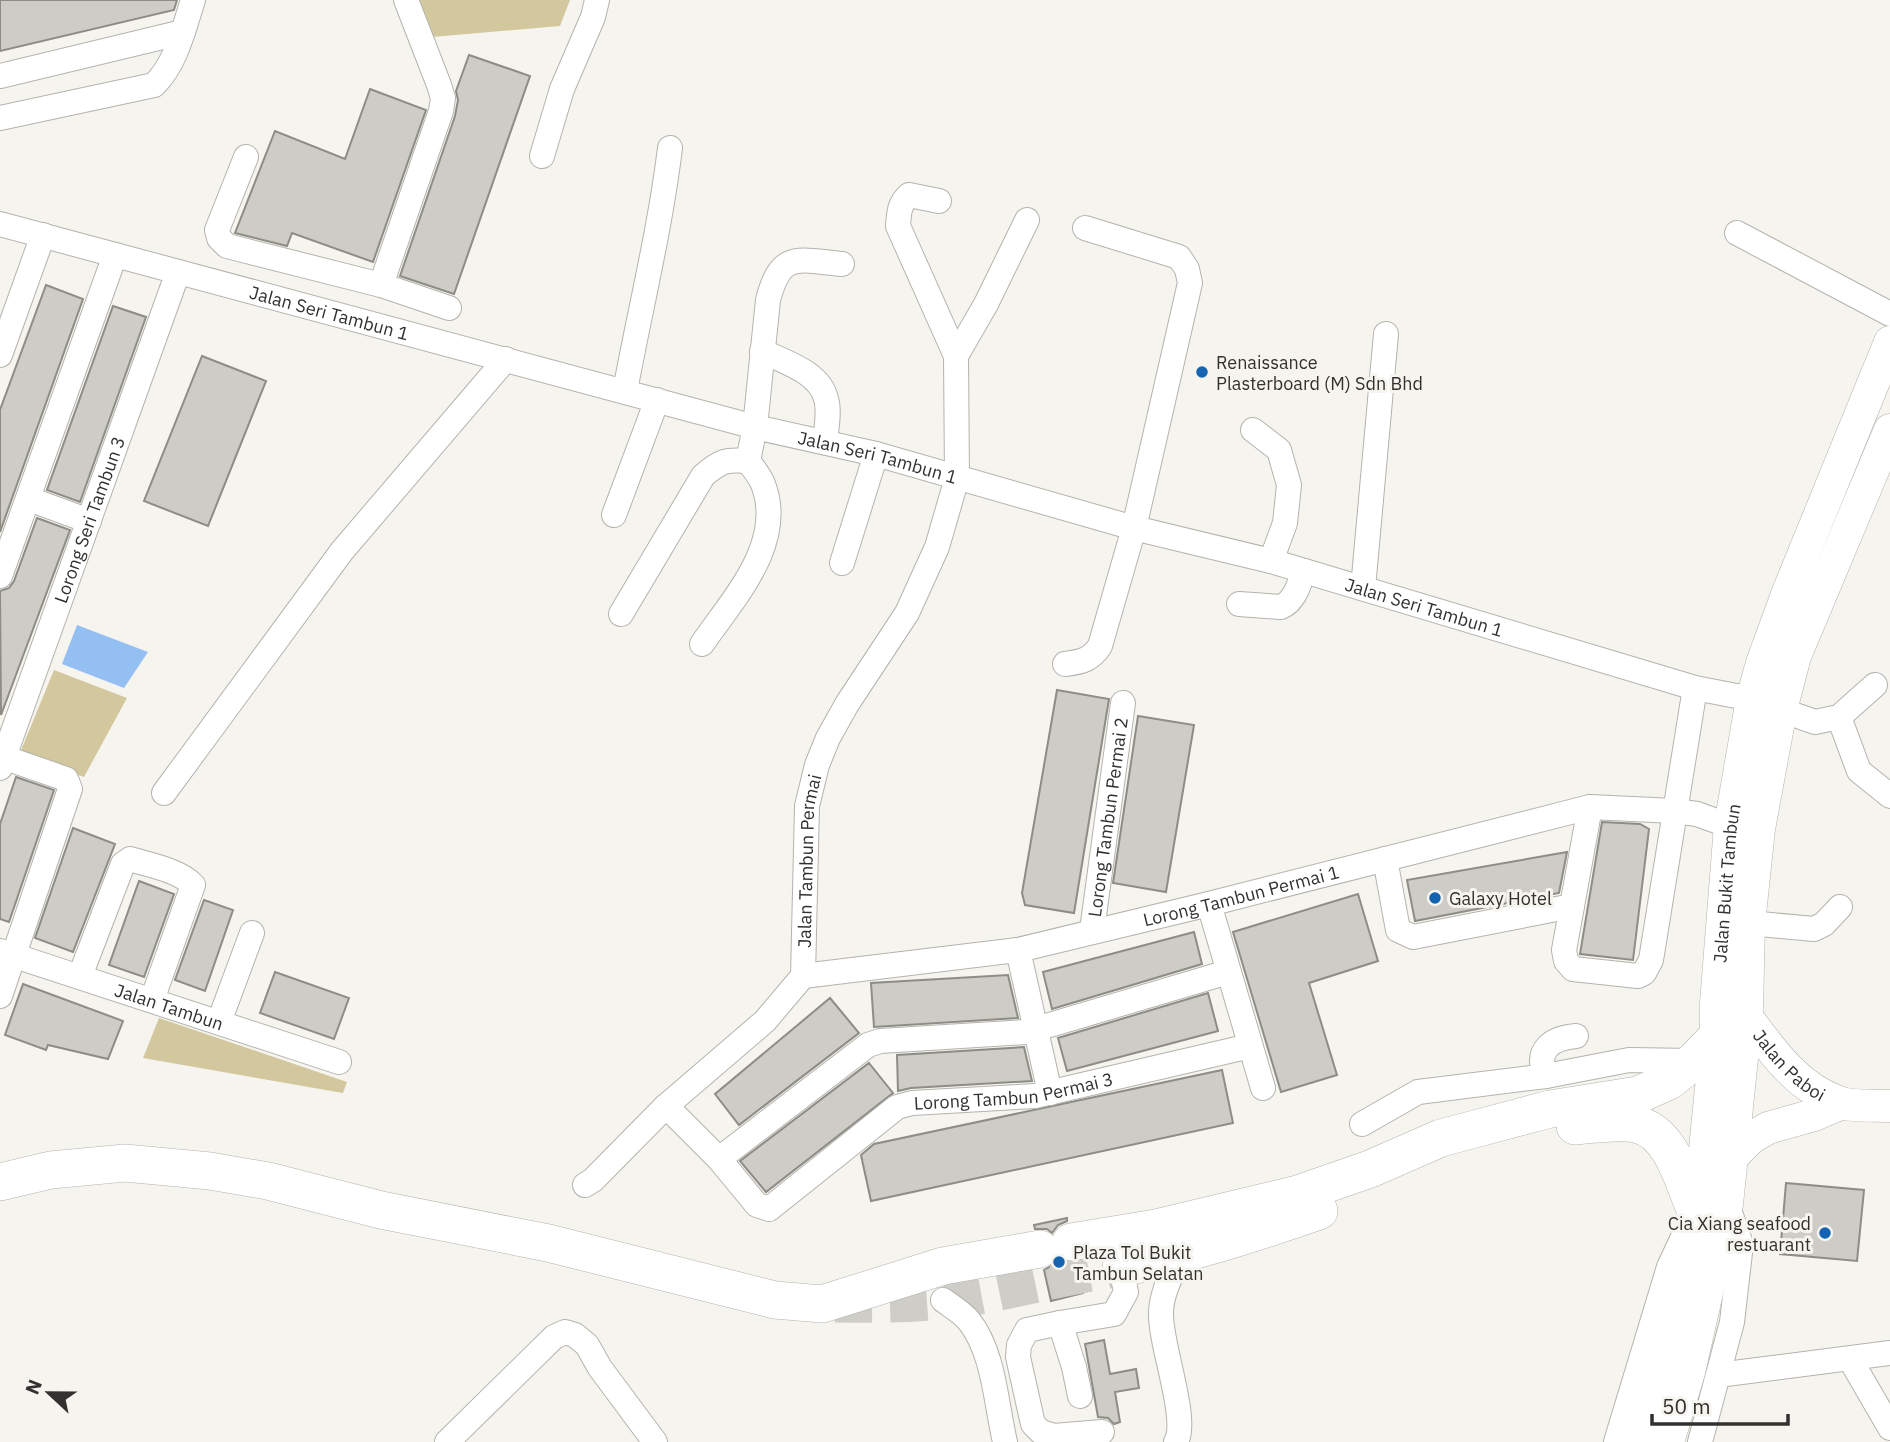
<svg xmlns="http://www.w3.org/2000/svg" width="1890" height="1442" font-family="'IBM Plex Sans',sans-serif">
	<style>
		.green { fill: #d3c89d }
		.water { fill: #94bff3 }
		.building { fill: #cdccc6; stroke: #8d8c86; stroke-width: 2 }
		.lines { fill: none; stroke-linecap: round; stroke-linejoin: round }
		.highway-tunnel { stroke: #cfcdc8; stroke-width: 37; stroke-dasharray: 37 18; stroke-linecap: butt }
		.minor-casing { stroke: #b4b3ad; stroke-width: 26 }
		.major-casing { stroke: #b4b3ad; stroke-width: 33 }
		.highway-casing { stroke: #b4b3ad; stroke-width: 38 }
		.minor { stroke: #fff; stroke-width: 24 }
		.major { stroke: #fff; stroke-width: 32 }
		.highway { stroke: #fff; stroke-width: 37 }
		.poi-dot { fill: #1464b2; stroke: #f6f4ee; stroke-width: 2.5 }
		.labels { text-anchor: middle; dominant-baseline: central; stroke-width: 6; stroke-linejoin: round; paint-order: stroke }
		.street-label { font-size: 18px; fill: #32312f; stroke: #f6f4ee }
		.poi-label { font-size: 18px; fill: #32312f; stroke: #f6f4ee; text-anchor: start }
	</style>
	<rect width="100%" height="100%" fill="#f6f4ee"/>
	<!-- green -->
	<path class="green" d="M419 0H570L560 26 432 37Z
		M54 670 127 698 84 777 19 755Z
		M159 1018 347 1082 343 1093 143 1058Z"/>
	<!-- water -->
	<path class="water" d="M77 625 148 652 124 688 62 664Z"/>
	<!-- building -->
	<path class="building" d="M0 0H177L174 10 0 51Z
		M469 55 530 76 454 294 400 276 455 116 458 100 456 91Z
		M370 89 426 110 373 262 292 233 287 246 235 233 275 131 345 159Z
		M46 285 83 299 0 532V410Z
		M113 306 146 317 80 502 47 490Z
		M202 356 266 381 208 526 144 501Z
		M37 518 70 530 1 715 0 591 9 588 14 581Z
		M1057 690 1109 699 1074 913 1025 905 1022 893Z
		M1138 716 1194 725 1166 892 1113 883Z
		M16 777 54 790 9 922 0 919V824Z
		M1602 822 1640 824 1649 829 1633 960 1580 954Z
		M73 828 115 844 73 952 35 938Z
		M1567 852 1559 893 1415 921 1407 880Z
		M139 881 174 894 144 977 109 965Z
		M1358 894 1378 961 1309 983 1337 1075 1281 1092 1233 932Z
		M204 900 233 910 205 991 175 980Z
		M1194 932 1202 964 1052 1009 1043 972Z
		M275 972 349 998 334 1039 260 1013Z
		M1008 975 1018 1018 874 1027 871 983Z
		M23 984 123 1021 108 1059 48 1045 46 1050 5 1035Z
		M1208 993 1218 1031 1067 1071 1058 1038Z
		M830 998 859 1033 739 1125 715 1094Z
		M1024 1047 1032 1081 911 1088 898 1091 897 1055Z
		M869 1063 893 1093 766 1192 740 1161Z
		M1222 1070 1233 1123 871 1201 861 1155 874 1144Z
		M1786 1183 1864 1190 1857 1261 1780 1254Z
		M1067 1218V1221L1058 1225 1052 1233 1047 1229H1035L1034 1225Z
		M1059 1258 1064 1262 1076 1263 1083 1293 1051 1301 1044 1270 1053 1265Z
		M1104 1340 1110 1374 1136 1369 1139 1388 1115 1392 1120 1422 1114 1424 1108 1418 1098 1417 1085 1344Z"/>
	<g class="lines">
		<!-- highway-tunnel -->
		<path class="highway-tunnel" d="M835 1304C883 1305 932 1304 979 1296 1027 1287 1074 1275 1121 1268"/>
		<defs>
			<g id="minor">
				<path d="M406 0 439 85 443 98 441 111 381 285 449 308"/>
				<path d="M0 76 183 32"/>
				<path d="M0 118 154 85C176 64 184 28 193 0"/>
				<path d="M542 156 562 89 593 17 597 0"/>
				<path d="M246 157 217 230 219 238 227 246 381 285"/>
				<path id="s1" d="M0 224 755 427 876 454 1134 528 1271 561 1695 688 1752 699"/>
				<path d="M1737 233 1890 314"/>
				<path d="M762 351C784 362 820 372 826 399 830 411 826 429 825 442"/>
				<path d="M0 355 43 235"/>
				<path d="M956 356 986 304 1027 220"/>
				<path d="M625 391C640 310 660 230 670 148"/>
				<path d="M1253 430 1279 450 1289 485 1285 523 1271 561"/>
				<path d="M29 499 89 521"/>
				<path d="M614 515 657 400"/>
				<path d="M842 563 876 454"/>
				<path d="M0 576 115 255"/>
				<path d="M1363 588 1386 334"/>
				<path d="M1239 604 1281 607C1295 601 1299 584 1304 571"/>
				<path d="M621 614 703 476C720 461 726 459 748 461"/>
				<path d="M702 644C733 599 786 543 763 484 760 476 753 468 748 461L755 427 768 300C781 250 798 260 842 264"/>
				<path d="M1065 664C1081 662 1091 660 1100 646L1134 528 1190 283 1187 269 1179 257 1085 228"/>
				<path d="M1781 710 1815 722 1839 717 1875 685"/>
				<path d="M1839 717 1859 771 1890 796"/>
				<path d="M0 756 66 779 70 789 0 996"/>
				<path id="s2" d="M0 768 178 272"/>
				<path d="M164 793 342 551 506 359"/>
				<path d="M1590 807 1564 950 1566 961 1573 969 1638 976 1644 973 1651 960 1695 688"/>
				<path d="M1385 859 1398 930 1413 937 1572 906"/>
				<path d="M1209 904 1263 1088"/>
				<path d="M1749 923 1814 929 1824 924 1840 907"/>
				<path id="s3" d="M1092 930 1123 703"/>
				<path d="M1018 950 1050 1093"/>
				<path id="s4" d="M0 951 339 1062"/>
				<path d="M80 976 123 864 130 859C149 865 179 870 193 885L152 1000"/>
				<path id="s5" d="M803 976 1018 950 1209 904 1590 807 1675 811 1697 814 1730 826"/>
				<path d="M219 1022 252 933"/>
				<path d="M1576 1036C1552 1038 1534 1050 1546 1076L1629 1060 1694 1061"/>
				<path id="s6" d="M666 1106 719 1159 757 1205 769 1209 897 1107 912 1103 1035 1096 1250 1046"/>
				<path d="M1362 1124 1418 1092 1546 1076"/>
				<path d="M719 1159 868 1045 880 1041 1026 1032 1228 972"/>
				<path id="s7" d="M585 1185 593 1180 666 1106 765 1021 803 976 807 806 817 765 828 738 847 704 907 613 937 547 957 478 956 356 898 226C899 213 899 204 909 195L939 201"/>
				<path d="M943 1300C951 1306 963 1313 969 1321 994 1352 996 1404 1005 1442"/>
				<path d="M1060 1323 1027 1330 1019 1345 1018 1357 1033 1424 1041 1432 1054 1436 1102 1432"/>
				<path d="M1850 1359 1890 1428"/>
				<path d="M1718 1375 1890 1353"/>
				<path d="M1080 1396 1074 1367 1060 1323 1114 1314 1126 1292 1118 1253"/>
				<path d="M447 1442 554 1337 565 1332 575 1335 587 1345 600 1368 655 1442"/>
				<path d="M1176 1442C1189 1419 1160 1345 1161 1313 1161 1294 1172 1274 1179 1257"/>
				<path d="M1616 1442 1669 1267 1683 1237"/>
				<path d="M1700 1442 1732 1322 1741 1244 1727 1204"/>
			</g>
			<g id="major">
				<path id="s8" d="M1746 1016C1772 1051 1797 1088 1841 1103 1855 1107 1875 1105 1890 1106"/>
				<path d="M1733 1156 1751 1138 1768 1128 1814 1115 1842 1103"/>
				<path id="s9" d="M1642 1442 1666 1363 1684 1276 1703 1169 1716 1038V1003L1730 826 1752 699 1762 663 1788 592 1890 342"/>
				<path d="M1668 1442 1689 1372 1727 1204 1747 1009 1749 923 1759 829 1781 710 1795 656 1890 430"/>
			</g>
			<path id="highway" d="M1575 1126C1594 1125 1618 1120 1636 1124 1673 1133 1682 1181 1696 1211
				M0 1182 51 1170 125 1163 210 1171 268 1181 381 1210 548 1243 775 1300 822 1304 943 1266 1040 1249
				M1071 1242 1156 1228 1298 1194 1370 1169 1441 1138 1550 1109 1638 1095 1669 1081 1694 1061 1716 1038
				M1121 1268C1191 1254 1252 1234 1319 1211"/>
		</defs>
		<!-- minor casing -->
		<use href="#minor" class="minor-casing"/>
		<!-- major casing -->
		<use href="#major" class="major-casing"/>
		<!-- highway casing -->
		<use href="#highway" class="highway-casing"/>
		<!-- minor -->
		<use href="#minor" class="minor"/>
		<!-- major -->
		<use href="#major" class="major"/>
		<!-- highway -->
		<use href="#highway" class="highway"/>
	</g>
	<!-- markers -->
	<g class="poi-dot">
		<circle cx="1202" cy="372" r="7"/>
		<circle cx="1435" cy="898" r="7"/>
		<circle cx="1825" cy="1233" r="7"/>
		<circle cx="1059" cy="1262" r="7"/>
	</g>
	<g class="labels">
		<!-- street labels -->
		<g class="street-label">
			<text stroke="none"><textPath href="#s1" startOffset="341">Jalan Seri Tambun 1</textPath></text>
			<text stroke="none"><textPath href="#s1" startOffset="908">Jalan Seri Tambun 1</textPath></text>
			<text stroke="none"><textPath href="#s2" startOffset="264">Lorong Seri Tambun 3</textPath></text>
			<text stroke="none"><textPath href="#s1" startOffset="1475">Jalan Seri Tambun 1</textPath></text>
			<text stroke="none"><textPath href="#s3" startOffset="114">Lorong Tambun Permai 2</textPath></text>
			<text stroke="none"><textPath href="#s7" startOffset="418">Jalan Tambun Permai</textPath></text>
			<text stroke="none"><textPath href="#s9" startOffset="567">Jalan Bukit Tambun</textPath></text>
			<text stroke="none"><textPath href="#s5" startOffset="446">Lorong Tambun Permai 1</textPath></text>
			<text stroke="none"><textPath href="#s4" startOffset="178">Jalan Tambun</textPath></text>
			<text stroke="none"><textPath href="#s8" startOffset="66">Jalan Paboi</textPath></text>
			<text stroke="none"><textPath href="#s6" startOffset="429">Lorong Tambun Permai 3</textPath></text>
		</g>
		<!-- poi labels -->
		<g class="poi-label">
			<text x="1216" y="362">Renaissance<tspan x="1216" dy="21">Plasterboard (M) Sdn Bhd</tspan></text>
			<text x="1449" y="898">Galaxy Hotel</text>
			<text x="1811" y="1223" text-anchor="end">Cia Xiang seafood<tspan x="1811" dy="21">restuarant</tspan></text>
			<text x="1073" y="1252">Plaza Tol Bukit<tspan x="1073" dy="21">Tambun Selatan</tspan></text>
		</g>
	</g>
	<!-- north arrow -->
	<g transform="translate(49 1393) rotate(292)" stroke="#f6f4ee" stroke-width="5" paint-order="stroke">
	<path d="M0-5L12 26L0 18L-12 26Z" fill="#32312f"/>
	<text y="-10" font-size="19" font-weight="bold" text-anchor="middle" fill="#32312f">N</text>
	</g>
	<!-- scale -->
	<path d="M1652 1414v10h136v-10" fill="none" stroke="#32312f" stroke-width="3.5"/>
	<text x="1662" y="1414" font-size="21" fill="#32312f" stroke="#f6f4ee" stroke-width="5" paint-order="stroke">50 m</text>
</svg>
